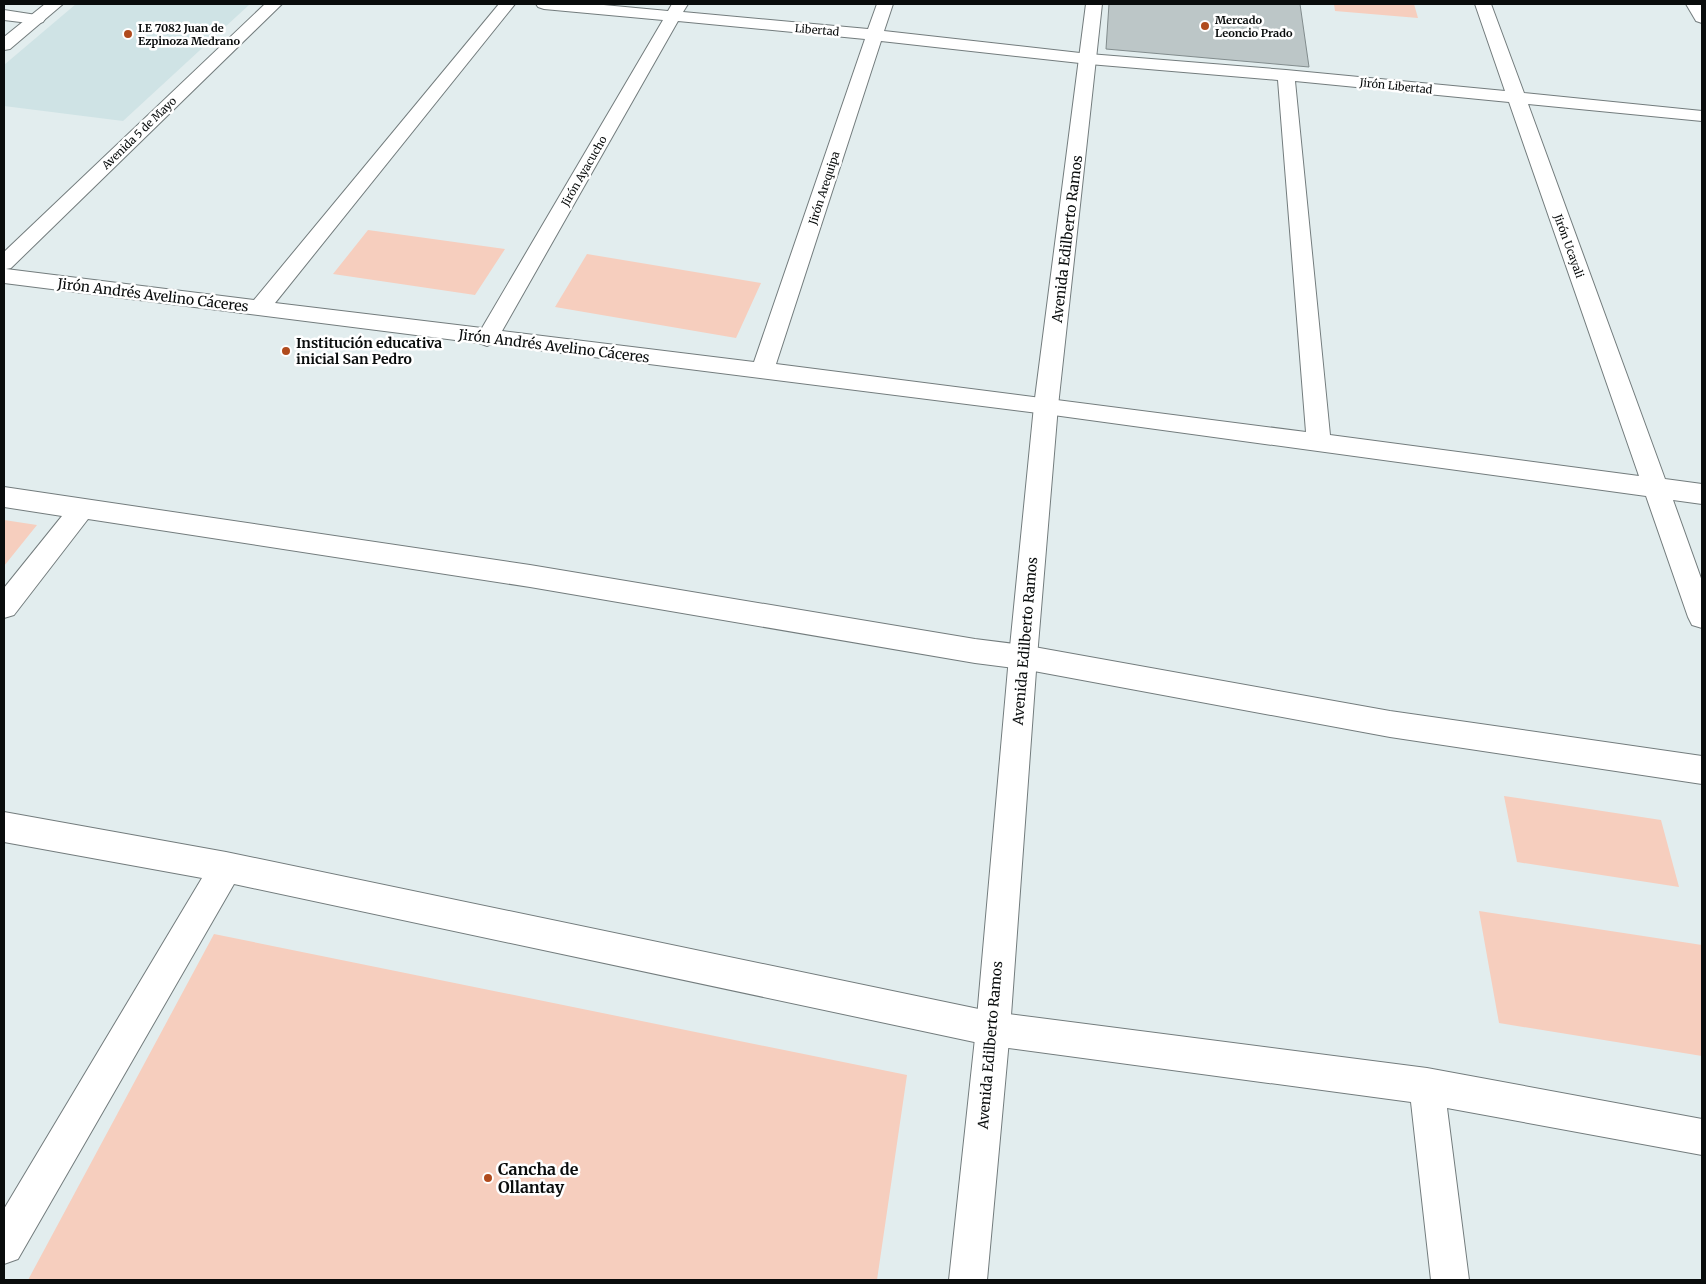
<svg xmlns="http://www.w3.org/2000/svg" width="1706" height="1284" font-family="Merriweather,serif">
	<style>
		.built { fill: #cfe3e5 }
		.green { fill: #f6cebe }
		.building { fill: #bcc6c7; stroke: #828c8d }
		.lines { fill: none; stroke-linecap: round; stroke-linejoin: round }
		.minor-casing { stroke: #737c7d; stroke-width: 2 }
		.tertiary-casing { stroke: #737c7d; stroke-width: 2 }
		.secondary-casing { stroke: #737c7d; stroke-width: 2 }
		.minor { fill: #fff; fill-rule: evenodd }
		.tertiary { fill: #fff; fill-rule: evenodd }
		.secondary { fill: #fff; fill-rule: evenodd }
		.poi-dot { fill: #b04b1d; stroke: #fff; stroke-width: 2 }
		.labels { text-anchor: middle; dominant-baseline: central; stroke-width: 5; stroke-linejoin: round; paint-order: stroke }
		.far-poi-label { font-size: 11px; font-weight: bold; fill: #090c0c; stroke: #fff; text-anchor: start }
		.far-street-label { font-size: 11px; fill: #090c0c; stroke: #fff }
		.street-label { font-size: 14px; fill: #090c0c; stroke: #fff }
		.poi-label { font-size: 14px; font-weight: bold; fill: #090c0c; stroke: #fff; text-anchor: start }
		.near-poi-label { font-size: 16px; font-weight: bold; fill: #090c0c; stroke: #fff; text-anchor: start }
	</style>
	<rect width="100%" height="100%" fill="#e2edee"/>
	<!-- built -->
	<path class="built" d="M76 4H250L123 121 4 106V65Z"/>
	<!-- green -->
	<path class="green" d="M1334 4H1414L1418 18 1335 11Z
		M368 230 505 249 475 295 333 274Z
		M587 254 761 283 736 338 555 307Z
		M4 520 37 525 4 566Z
		M1504 796 1661 820 1679 887 1517 862Z
		M1479 911 1702 945V1056L1499 1023Z
		M214 934 907 1075 877 1280H28Z"/>
	<!-- building -->
	<path class="building" d="M1109 4H1300L1309 67 1106 49Z"/>
	<g class="lines">
		<defs>
			<path id="minor" d="M265 4H282L11 268 6 269 254 300 499 4H515L275 303 482 328 663 20 544 9 538 7 536 4H593L668 11 672 4H688L683 12 868 29 877 4H893L884 31 1089 54 1286 70 1505 91 1475 4H1491L1524 93 1702 111V121L1528 104 1665 479 1702 484V504L1673 500 1702 581V628L1692 625 1688 617 1646 496 1046 414 491 344 487 346 479 343 4 283V252ZM678 21 865 39 754 362 502 331ZM881 41 1089 64 1278 80 1306 432 776 364ZM1295 81 1509 102 1639 476 1330 435Z
				M4 10 43 16 45 19 43 22 37 24 4 20Z
				M4 487 530 565 975 639 1023 645 1390 711 1702 756V784L1390 737 1023 669 975 663 530 587 88 519 14 615 4 618V588L62 516 4 507Z
				M4 812 226 852 993 1012 1427 1068 1702 1119V1155L1447 1108 1469 1280H1431L1411 1102 993 1046 234 884 18 1259 4 1264V1209L202 878 4 842Z"/>
			<path id="tertiary" d="M45 4H63L10 49 4 50V37Z
				M1086 4H1102L1058 406 1037 657 1010 1029 987 1280H949L976 1029 1009 657 1034 406Z"/>
			<path id="secondary" d="M1686 4H1702V23L1696 21Z"/>
		</defs>
		<!-- minor casing -->
		<use href="#minor" class="minor-casing"/>
		<!-- tertiary casing -->
		<use href="#tertiary" class="tertiary-casing"/>
		<!-- secondary casing -->
		<use href="#secondary" class="secondary-casing"/>
		<!-- minor -->
		<use href="#minor" class="minor"/>
		<!-- tertiary -->
		<use href="#tertiary" class="tertiary"/>
		<!-- secondary -->
		<use href="#secondary" class="secondary"/>
	</g>
	<!-- markers -->
	<g class="poi-dot">
		<circle cx="1205" cy="26" r="5"/>
		<circle cx="128" cy="34" r="5"/>
		<circle cx="286" cy="351" r="5"/>
		<circle cx="488" cy="1178" r="5"/>
	</g>
	<g class="labels">
		<!-- far-poi labels -->
		<g class="far-poi-label">
			<text x="1215" y="20">Mercado<tspan x="1215" dy="13">Leoncio Prado</tspan></text>
			<text x="138" y="28">I.E 7082 Juan de<tspan x="138" dy="13">Ezpinoza Medrano</tspan></text>
		</g>
		<!-- far-street labels -->
		<g class="far-street-label">
			<text transform="translate(817 30) rotate(5)">Libertad</text>
			<text transform="translate(1396 86) rotate(6)">Jirón Libertad</text>
			<text transform="translate(139 133) rotate(-44)">Avenida 5 de Mayo</text>
			<text transform="translate(584 171) rotate(-60)">Jirón Ayacucho</text>
			<text transform="translate(824 188) rotate(-72)">Jirón Arequipa</text>
			<text transform="translate(1569 246) rotate(70)">Jirón Ucayali</text>
		</g>
		<!-- street labels -->
		<g class="street-label">
			<text transform="translate(1067 239) rotate(-83)">Avenida Edilberto Ramos</text>
			<text transform="translate(153 295) rotate(7)">Jirón Andrés Avelino Cáceres</text>
			<text transform="translate(554 346) rotate(7)">Jirón Andrés Avelino Cáceres</text>
			<text transform="translate(1025 641) rotate(-85)">Avenida Edilberto Ramos</text>
			<text transform="translate(990 1045) rotate(-85)">Avenida Edilberto Ramos</text>
		</g>
		<!-- poi labels -->
		<g class="poi-label">
			<text x="296" y="343">Institución educativa<tspan x="296" dy="16">inicial San Pedro</tspan></text>
		</g>
		<!-- near-poi labels -->
		<g class="near-poi-label">
			<text x="498" y="1169">Cancha de<tspan x="498" dy="18">Ollantay</tspan></text>
		</g>
	</g>
	<!-- border -->
	<rect width="1706" height="1284" fill="none" stroke="#090c0c" stroke-width="10"/>
</svg>
